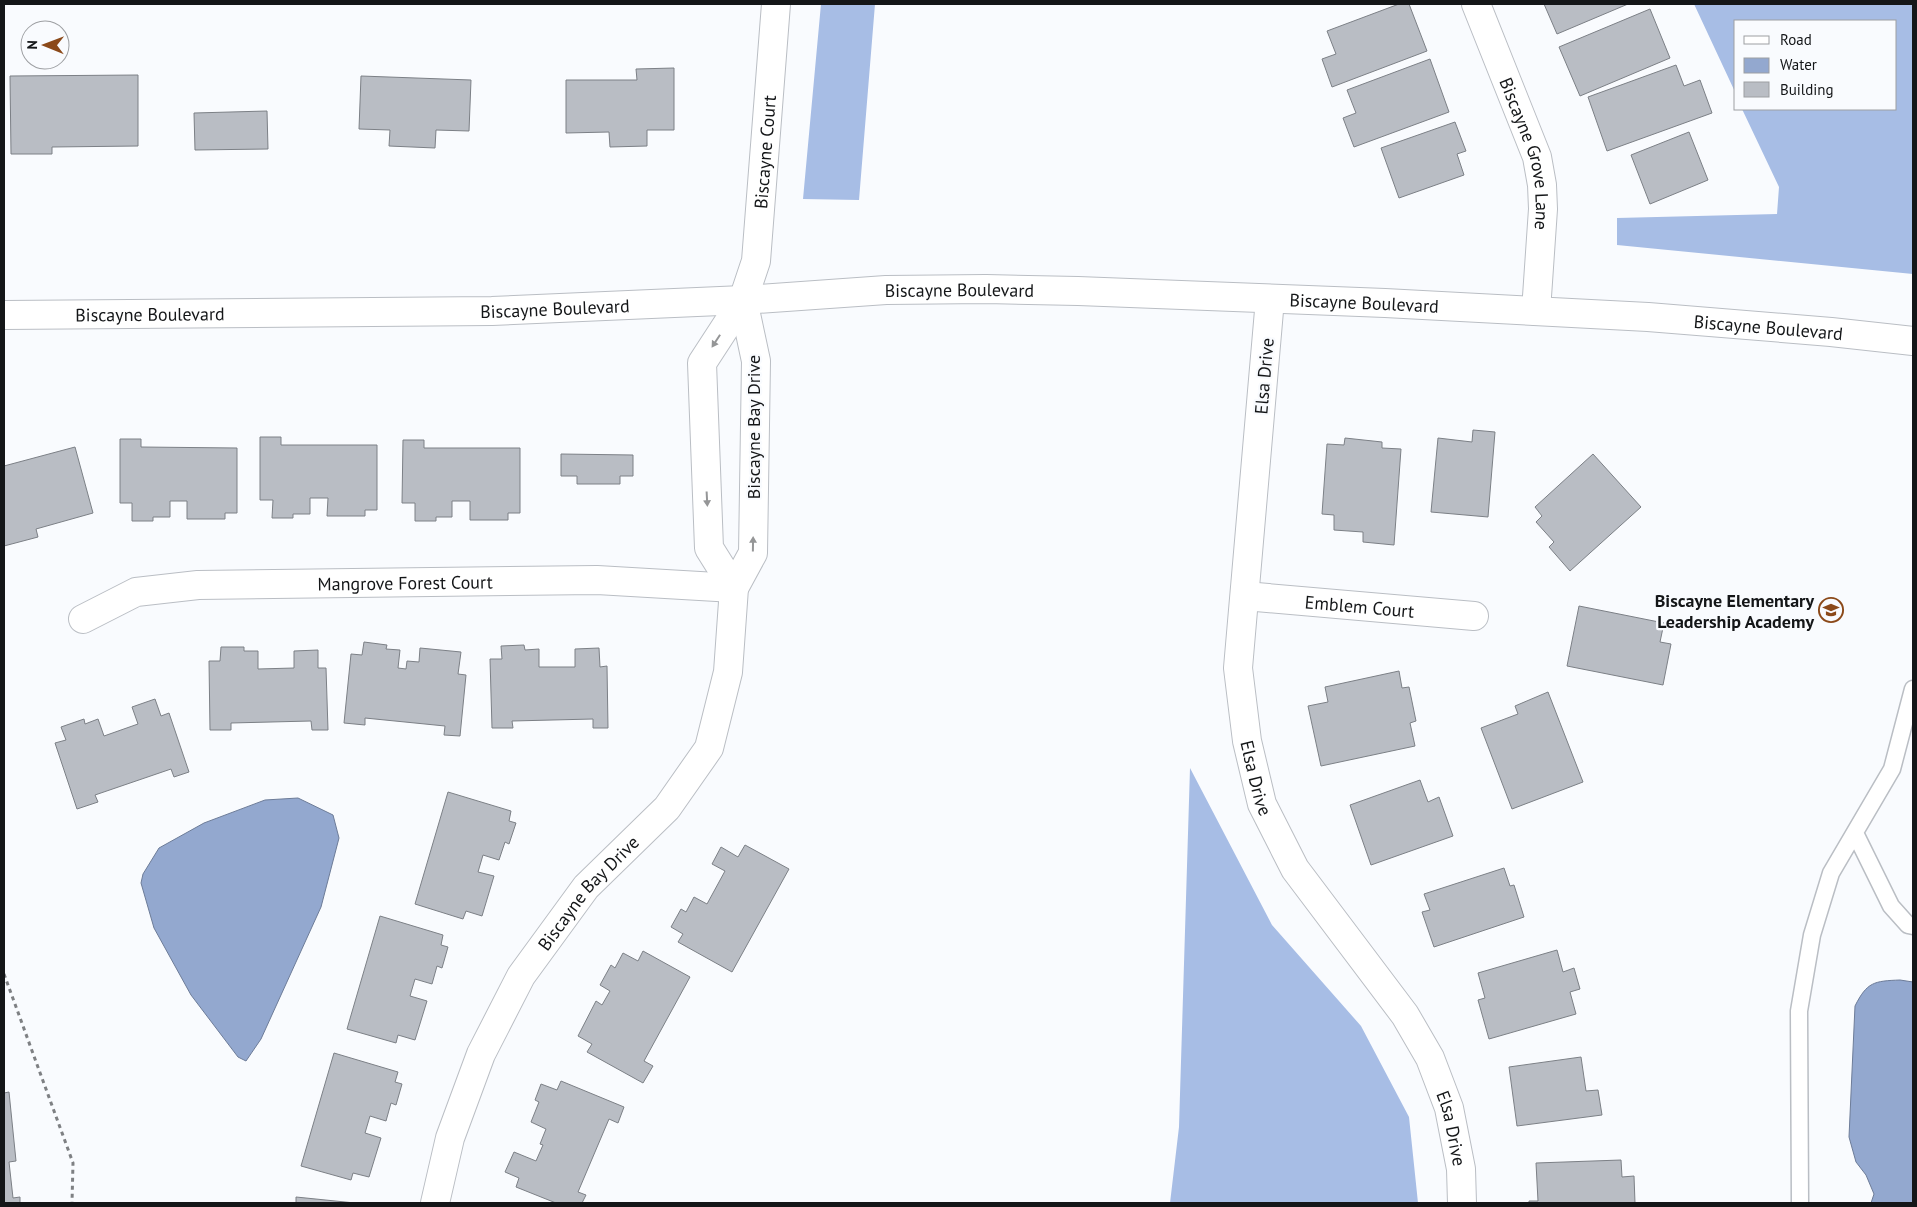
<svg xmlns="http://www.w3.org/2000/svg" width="1917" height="1207" font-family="'PT Sans',sans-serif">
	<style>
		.forest { fill: #a7bde5 }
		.water { fill: #93a8cf; stroke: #6d7c98 }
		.building { fill: #b9bdc4; stroke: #7c8086 }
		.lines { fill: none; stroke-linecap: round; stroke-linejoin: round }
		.lane-casing { stroke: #babec4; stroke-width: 19 }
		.street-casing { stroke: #babec4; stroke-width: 30 }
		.secondary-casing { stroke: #babec4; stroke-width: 30 }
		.path { stroke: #7e8083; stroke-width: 3; stroke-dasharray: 4 4; stroke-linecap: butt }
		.lane { stroke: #fff; stroke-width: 16 }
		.street { stroke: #fff; stroke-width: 28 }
		.secondary { stroke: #fff; stroke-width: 28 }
		.oneway { fill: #959697 }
		.labels { text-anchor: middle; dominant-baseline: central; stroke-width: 4.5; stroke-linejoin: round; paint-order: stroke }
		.street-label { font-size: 18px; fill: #141618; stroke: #f9fbfe }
		.poi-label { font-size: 18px; font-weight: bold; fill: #141618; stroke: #f9fbfe; text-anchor: end }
	</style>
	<rect width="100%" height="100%" fill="#f9fbfe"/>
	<!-- forest -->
	<path class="forest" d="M821 4H875L859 200 803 199Z
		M1694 4H1913V274L1617 245V218L1777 214 1779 187 1742 109H1896V21H1736V94Z
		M1190 768 1272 925 1361 1026 1409 1117 1418 1203H1170L1179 1127Z"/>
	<!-- water -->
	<path class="water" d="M298 798 333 815 339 838 321 907 261 1039 246 1061 238 1057 191 995 154 928 141 883 143 874 159 848 204 823 265 800Z
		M1900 980 1913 982V1203H1871L1874 1194 1866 1175 1856 1162 1849 1137 1855 1006C1867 982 1874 981 1900 980Z"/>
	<!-- building -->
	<path class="building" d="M1399 4H1409L1427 51 1332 87 1322 59 1336 54 1327 31Z
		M1544 4H1628L1557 34Z
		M1650 9 1670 58 1580 96 1559 47Z
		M1430 59 1449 112 1354 147 1343 118 1356 113 1347 90Z
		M1676 65 1684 86 1700 80 1712 113 1607 151 1588 97Z
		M674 68V130H647V146L610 147 609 132 566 133V80H637L636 69Z
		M138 75V146L52 147V154H11L10 76Z
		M361 76 471 80 469 131 436 130 435 148 389 146 390 130 359 129Z
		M267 111 268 149 195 150 194 113Z
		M1455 122 1466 151 1457 154 1464 175 1399 198 1381 148Z
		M1689 132 1708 180 1650 204 1631 155Z
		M1473 430 1495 432 1488 517 1431 512 1438 438 1472 442Z
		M260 437H281V445H377V510H365V516H327L328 498H310V514H293V518H272L273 500H260Z
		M1345 438 1382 442V448L1401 449 1394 545 1363 542V532L1334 530V515L1322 514 1327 444 1344 445Z
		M120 439H141V447L237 448V513H225V519H187V501H170V517H153V521H132V503H120Z
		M403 440H424V448H520V513H508V520H470V501H452V517H436V521H415V503H402Z
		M75 447 93 513 36 529 38 537 4 546V466Z
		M561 454 633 455V476H620V484H577V476H561Z
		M1593 454 1641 507 1570 571 1549 547 1554 542 1536 522 1542 516 1535 507Z
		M1579 606 1664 623 1660 642 1671 644 1663 685 1567 666Z
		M364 642 387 645 386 649 400 650 398 668 406 669 407 661 419 662 420 648 461 652 458 674 466 675 460 736 444 735 445 726 365 718V725L344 723 351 654 362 655Z
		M524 645 525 650 539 649V667H575V649L599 648 600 667 607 666 608 728H593V719L512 721 513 728H492L490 659H502L501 646Z
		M221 647H244V651H258V669L294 668V651L318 650V668H326L328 730H312L311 721 231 723V730H210L209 661H220Z
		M1399 671 1402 688 1409 687 1416 721 1410 723 1415 746 1321 766 1308 706 1328 702 1325 687Z
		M1548 692 1583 782 1512 809 1481 728 1518 714 1515 706Z
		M155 699 161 716 169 713 189 772 174 777 171 769 95 795 98 802 77 809 55 743 66 740 61 727 84 719 85 724 98 719 104 736 138 724 132 707Z
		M1420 780 1428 802 1439 797 1453 836 1371 865 1350 805Z
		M448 792 511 811 509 821 516 823 509 844 505 842 499 860 483 855 478 872 494 876 482 916 466 911 463 919 415 904Z
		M745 845 789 869 732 972 678 942 683 934 671 927 681 909 686 912 694 897 707 904 725 871 712 864 721 847 738 857Z
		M1504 868 1510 886 1514 885 1524 917 1434 947 1422 912 1430 910 1424 894Z
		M380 916 443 935 441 945 448 947 442 968 437 966 432 984 415 979 410 996 427 1001 415 1040 398 1035 396 1043 347 1029Z
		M1557 950 1563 972 1574 968 1580 989 1570 992 1576 1014 1489 1039 1478 1000 1485 998 1478 973Z
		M643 951 690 977 644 1061 653 1066 643 1083 587 1052 592 1044 578 1036 596 1001 602 1005 610 991 600 985 611 965 615 968 623 953 638 961Z
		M334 1053 398 1072 395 1082 402 1084 396 1105 391 1103 386 1121 370 1116 365 1133 381 1138 369 1177 353 1173 351 1180 301 1166Z
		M1581 1057 1586 1091 1598 1090 1602 1115 1517 1126 1509 1067Z
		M561 1081 624 1107 618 1123 609 1119 578 1192 586 1195 582 1203H556L516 1187 519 1178 505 1172 514 1152 536 1161 543 1145 540 1144 546 1129 531 1122 539 1102 535 1100 541 1084 557 1090Z
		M9 1092 16 1161 9 1162 13 1198 20 1197V1203H4V1093Z
		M1621 1160 1622 1177 1634 1176 1635 1203H1529V1201H1538L1536 1163Z
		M296 1197 355 1203H296Z"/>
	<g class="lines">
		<defs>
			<path id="lane" d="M1855 833 1891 906 1908 925 1913 926
				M1800 1203 1799 1011 1812 935 1831 873 1892 769 1913 689"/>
			<g id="street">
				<path id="s1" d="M1476 4 1537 157 1542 185 1543 209 1536 311"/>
				<path id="s2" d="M1270 299 1238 668 1247 741 1262 804 1295 869 1405 1015 1430 1058 1449 1108 1461 1169 1462 1203"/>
				<path id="s3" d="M734 588 709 548 702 363 743 300 756 261 776 4"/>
				<path id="s4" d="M1245 596 1474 616"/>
				<path id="s5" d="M83 619 136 592 198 585 597 580 734 588"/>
				<path id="s6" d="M435 1203 450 1138 481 1054 521 976 586 887 667 808 709 748 728 672 734 588 753 553 756 361 743 300"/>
			</g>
			<g id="secondary">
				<path id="s7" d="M4 315 492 311 743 300 886 290 986 289 1078 291 1385 303 1648 317 1831 332 1913 341"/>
			</g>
		</defs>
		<!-- lane casing -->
		<use href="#lane" class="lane-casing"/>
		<!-- street casing -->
		<use href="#street" class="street-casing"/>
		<!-- secondary casing -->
		<use href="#secondary" class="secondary-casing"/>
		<!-- path -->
		<path class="path" d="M4 974 73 1163 72 1203"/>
		<!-- lane -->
		<use href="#lane" class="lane"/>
		<!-- street -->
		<use href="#street" class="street"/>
		<!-- secondary -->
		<use href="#secondary" class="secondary"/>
	</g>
	<!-- one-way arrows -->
	<defs><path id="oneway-solid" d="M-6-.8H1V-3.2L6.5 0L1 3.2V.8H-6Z" transform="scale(1.25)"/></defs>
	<g class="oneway">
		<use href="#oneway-solid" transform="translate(716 341) rotate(123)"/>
		<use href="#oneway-solid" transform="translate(707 499) rotate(87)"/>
		<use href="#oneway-solid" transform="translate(753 544) rotate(-89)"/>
	</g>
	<!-- icons -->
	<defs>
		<symbol id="school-ring" viewBox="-11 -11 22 22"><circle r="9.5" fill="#f9fbfe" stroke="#8b4919" stroke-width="1.5"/><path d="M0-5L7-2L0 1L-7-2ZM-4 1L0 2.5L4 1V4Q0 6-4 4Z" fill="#8b4919"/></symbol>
	</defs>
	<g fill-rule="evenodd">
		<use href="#school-ring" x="1817" y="596" width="28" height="28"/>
	</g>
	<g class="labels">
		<!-- street labels -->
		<g class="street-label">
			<text stroke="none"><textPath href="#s3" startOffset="458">Biscayne Court</textPath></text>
			<text stroke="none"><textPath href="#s1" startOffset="159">Biscayne Grove Lane</textPath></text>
			<text stroke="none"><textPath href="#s7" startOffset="956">Biscayne Boulevard</textPath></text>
			<text stroke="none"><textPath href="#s7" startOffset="1361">Biscayne Boulevard</textPath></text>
			<text stroke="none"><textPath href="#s7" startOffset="551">Biscayne Boulevard</textPath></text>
			<text stroke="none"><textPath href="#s7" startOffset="146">Biscayne Boulevard</textPath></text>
			<text stroke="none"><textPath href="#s7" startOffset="1766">Biscayne Boulevard</textPath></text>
			<text transform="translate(1264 376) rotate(-85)">Elsa Drive</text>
			<text transform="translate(753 427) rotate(-90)">Biscayne Bay Drive</text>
			<text stroke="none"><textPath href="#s5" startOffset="329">Mangrove Forest Court</textPath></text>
			<text stroke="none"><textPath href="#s4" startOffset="115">Emblem Court</textPath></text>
			<text stroke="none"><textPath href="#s2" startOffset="482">Elsa Drive</textPath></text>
			<text stroke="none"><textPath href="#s6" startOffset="351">Biscayne Bay Drive</textPath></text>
			<text stroke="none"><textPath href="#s2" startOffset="888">Elsa Drive</textPath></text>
		</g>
		<!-- poi labels -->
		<g class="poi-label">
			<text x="1814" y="600">Biscayne Elementary<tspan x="1814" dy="21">Leadership Academy</tspan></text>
		</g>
	</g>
	<!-- border -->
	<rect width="1917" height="1207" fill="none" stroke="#141618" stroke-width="10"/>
	<!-- legend -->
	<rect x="1734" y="20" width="162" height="90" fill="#f9fbfe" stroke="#9d9fa2"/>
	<rect x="1744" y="36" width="25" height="8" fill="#ffffff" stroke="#9d9fa2"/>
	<text x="1780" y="45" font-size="15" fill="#141618">Road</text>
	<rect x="1744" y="58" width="25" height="15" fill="#93a8cf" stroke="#9d9fa2"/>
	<text x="1780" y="70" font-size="15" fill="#141618">Water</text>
	<rect x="1744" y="82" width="25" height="15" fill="#b9bdc4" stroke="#9d9fa2"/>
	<text x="1780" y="95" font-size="15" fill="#141618">Building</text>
	<!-- north arrow -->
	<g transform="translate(45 45) rotate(271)"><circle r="24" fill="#f9fbfe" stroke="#9d9fa2"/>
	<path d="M0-4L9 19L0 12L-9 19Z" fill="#8b4919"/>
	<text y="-8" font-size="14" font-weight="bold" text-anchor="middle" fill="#141618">N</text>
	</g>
</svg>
